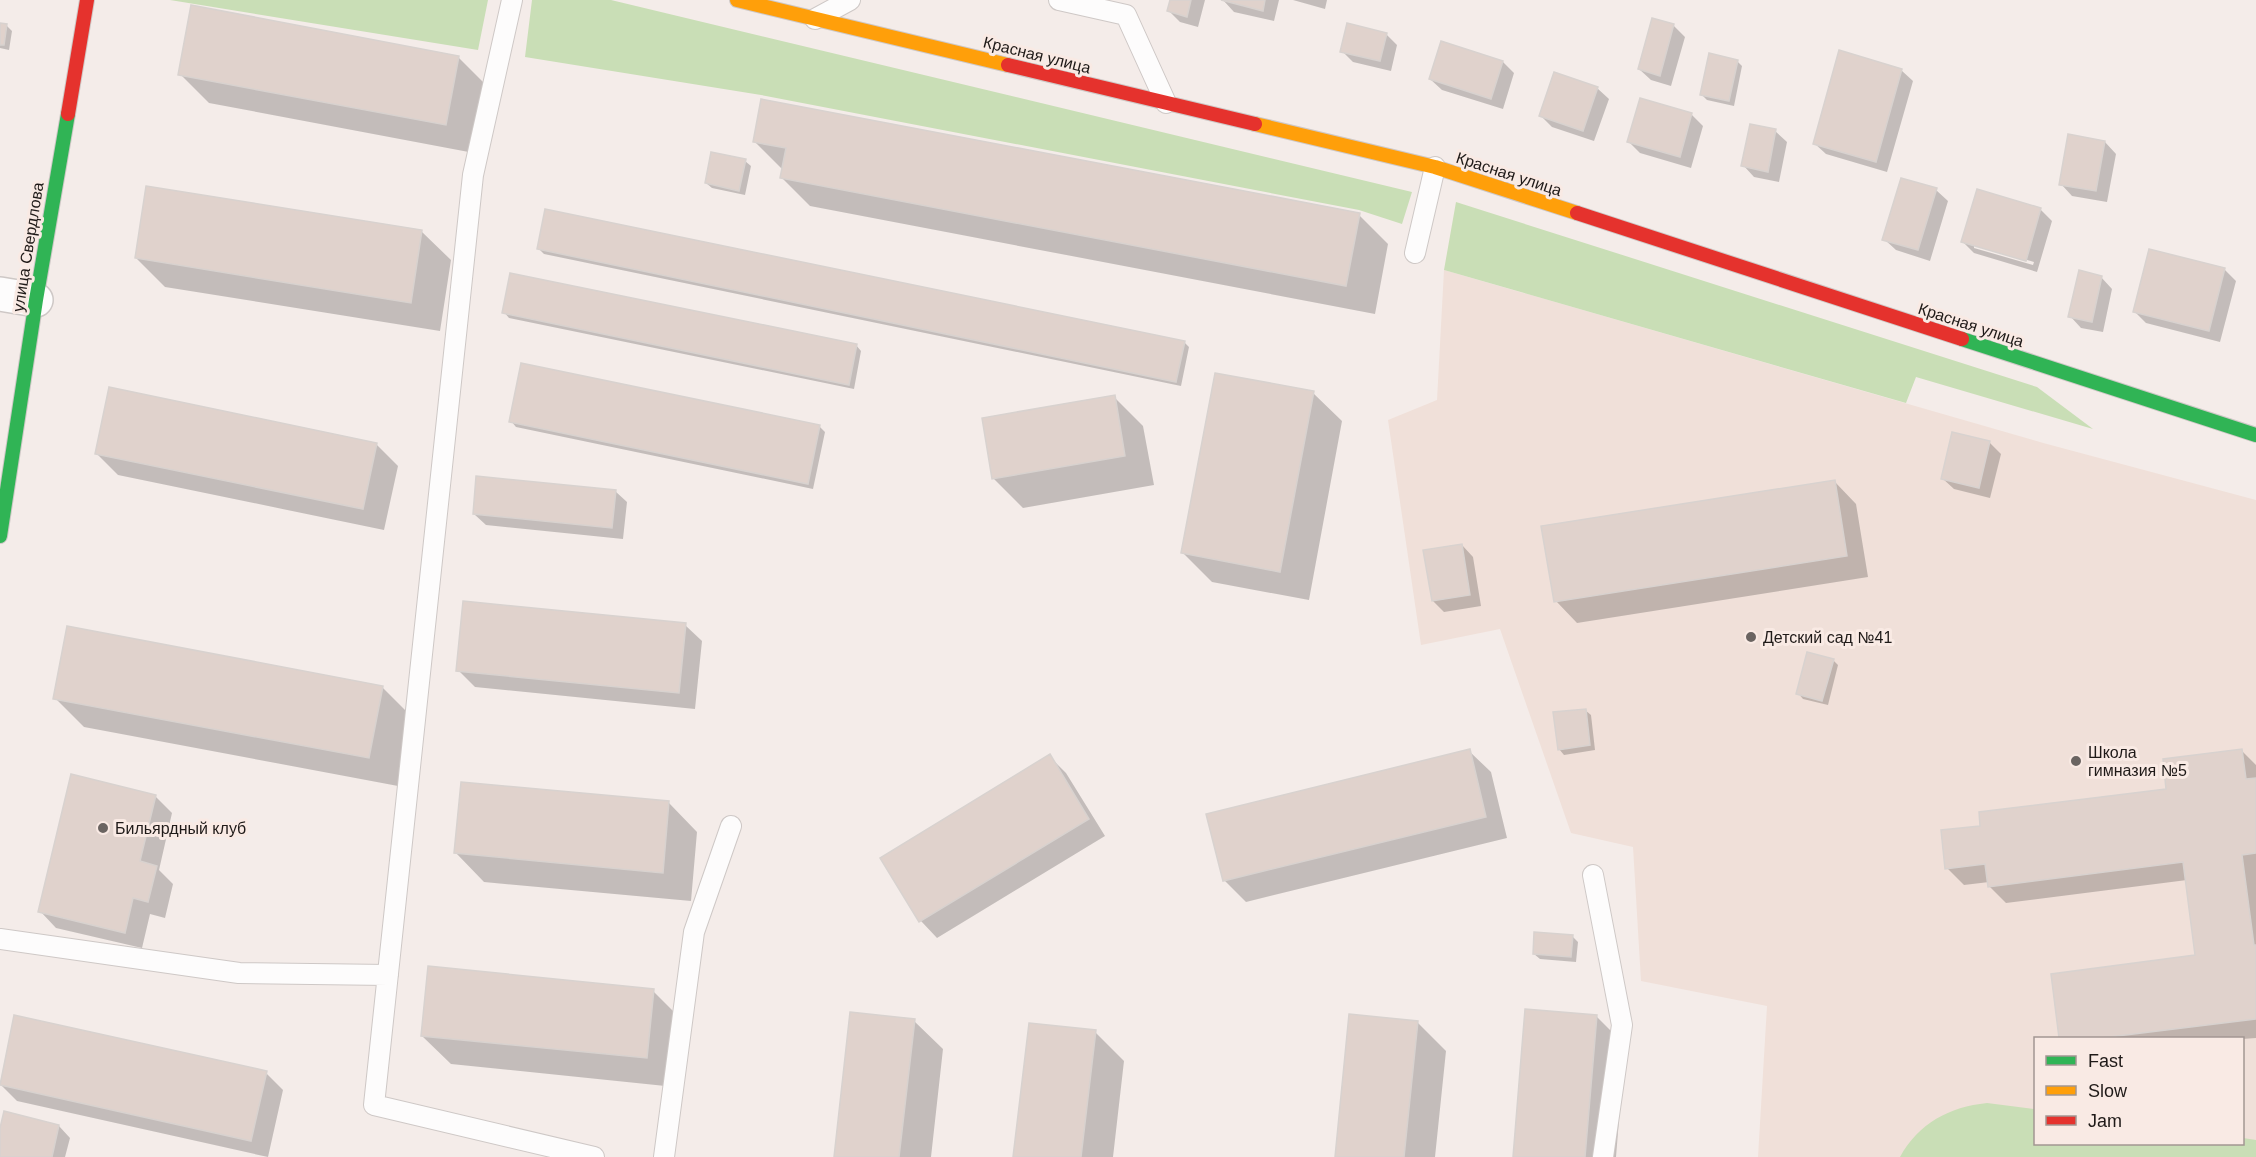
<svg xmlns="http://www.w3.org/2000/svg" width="2256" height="1157" font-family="Helvetica,sans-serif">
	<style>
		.built { fill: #f0e0d9; fill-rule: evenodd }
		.green { fill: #c9deb6 }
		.shadow { fill: #0003; fill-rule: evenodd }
		.building { fill: #e0d2cc; stroke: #d8d2cf; stroke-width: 1.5 }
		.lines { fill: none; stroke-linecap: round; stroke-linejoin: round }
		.lane-casing { stroke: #cec8c6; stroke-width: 22 }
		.street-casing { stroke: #cec8c6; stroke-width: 36 }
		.fast-casing { stroke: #cec8c6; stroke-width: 16 }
		.slow-casing { stroke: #cec8c6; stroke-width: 16 }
		.jam-casing { stroke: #cec8c6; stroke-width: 16 }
		.lane { stroke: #fdfcfc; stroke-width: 20 }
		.street { stroke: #fdfcfc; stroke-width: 33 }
		.fast { stroke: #30b455; stroke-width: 14 }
		.slow { stroke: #ff9f0a; stroke-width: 14 }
		.jam { stroke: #e5322d; stroke-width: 14 }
		.poi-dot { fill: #6a6461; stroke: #f9eae4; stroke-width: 2 }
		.labels { text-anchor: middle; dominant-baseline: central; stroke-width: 6; stroke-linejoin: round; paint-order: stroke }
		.street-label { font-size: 16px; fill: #1f1a18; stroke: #f9eae4 }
		.poi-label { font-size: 16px; fill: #1f1a18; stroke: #f9eae4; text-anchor: start }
	</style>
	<rect width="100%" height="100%" fill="#f4ece9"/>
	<!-- built -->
	<path class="built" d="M1444 270 2047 444 2256 500V1157H1758L1767 1006 1641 981 1633 847 1571 833 1500 629 1421 645 1388 420 1437 400ZM2036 1038H2242V1144H2036Z"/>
	<!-- green -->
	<path class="green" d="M170 0H488L478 50Z
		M532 0H611L1412 192 1402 224 1359 210 761 95 525 57Z
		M1456 202 2037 387 2093 429 1916 377 1906 403 1444 270Z
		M1987 1103 2035 1109 2036 1144H2242L2243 1138 2256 1140V1157H1900C1919 1123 1949 1107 1987 1103Z"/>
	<!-- shadow -->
	<path class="shadow" d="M1171 0H1205L1198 27 1180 22 1169 11Z
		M1223 0H1279L1274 21 1234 12Z
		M1293 0H1327L1325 9Z
		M0 25 7 26 12 31 9 50 0 48Z
		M1673 25 1685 37 1671 86 1651 80 1639 69Z
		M1386 34 1397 45 1391 71 1353 62 1342 51Z
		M1442 43 1503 62 1514 73 1503 109 1442 90 1430 79Z
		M458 57 487 86 474 153 209 103 180 74Z
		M1737 61 1742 66 1734 106 1707 100 1701 94Z
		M1901 70 1913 81 1887 172 1826 154 1814 143Z
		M1597 88 1609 99 1594 141 1552 127 1541 116Z
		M1641 100 1692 115 1703 126 1691 168 1640 153 1629 142Z
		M1775 131 1787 142 1779 182 1754 177 1743 165Z
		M754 141 1359 215 1388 244 1375 314 810 206 781 177 783 170Z
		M2105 142 2116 154 2107 202 2072 196 2061 184Z
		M745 161 751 166 745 195 712 188 706 183Z
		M1902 179 1936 190 1948 201 1930 261 1896 250 1884 239Z
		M2040 209 2052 221 2037 272 1974 253 1963 242ZM1974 244 2034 262 2033 265 1974 248Z
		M422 232 451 260 440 331 165 287 136 258Z
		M539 249 1184 342 1189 347 1181 386 544 254Z
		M2150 251 2225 270 2236 281 2220 342 2146 323 2134 311Z
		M2101 277 2112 289 2103 332 2081 328 2070 316Z
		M504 312 856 345 861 351 854 389 509 318Z
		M1313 393 1342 421 1309 600 1212 582 1183 553Z
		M1114 397 1143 426 1154 485 1023 508 994 479Z
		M511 421 819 426 825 432 813 489 516 427Z
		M1953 434 1990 443 2001 454 1990 498 1954 489 1942 478Z
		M376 444 398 466 384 530 118 475 96 453Z
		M1835 482 1856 504 1868 577 1577 623 1556 601Z
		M615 491 627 502 623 539 486 525 474 514Z
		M1462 545 1473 557 1481 606 1444 612 1433 601Z
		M685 625 702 641 695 709 475 687 458 670Z
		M1833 660 1838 665 1828 705 1803 699 1798 693Z
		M382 687 411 716 398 786 84 727 55 698Z
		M1585 710 1591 715 1595 750 1564 755 1559 749Z
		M2241 750 2256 765V1038L2242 1039 2061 1038 2053 975 2196 957 2187 880 2006 903 1989 886V882L1964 885 1947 868 1982 827 2168 791Z
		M1469 751 1491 772 1507 838 1246 902 1224 880Z
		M1049 756 1066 773 1105 836 937 938 921 921Z
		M155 796 172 813 159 870 173 884 165 918 150 914 142 948 56 928 40 911Z
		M669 803 697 832 691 901 484 882 456 853Z
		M1572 936 1578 942 1576 962 1540 959 1534 954Z
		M653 991 682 1020 675 1087 451 1064 422 1036Z
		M1596 1016 1625 1045 1616 1157H1515Z
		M15 1017 266 1073 283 1090 268 1157 17 1101 0 1084Z
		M914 1021 943 1049 931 1157H835Z
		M1417 1022 1446 1051 1435 1157H1336Z
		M1095 1032 1124 1061 1113 1157H1015Z
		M59 1126 70 1138 65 1157H0V1134Z"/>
	<!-- building -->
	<path class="building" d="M1170 0H1191L1187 17 1167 11Z
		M1221 0H1265L1263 11Z
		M191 5 459 56 446 125 178 75Z
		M1652 18 1674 24 1660 76 1638 69Z
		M0 23 7 24 4 45H0Z
		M1347 23 1387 33 1380 61 1340 52Z
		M1441 41 1503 61 1491 99 1429 79Z
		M1839 50 1902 69 1876 162 1813 144Z
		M1709 53 1738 60 1729 101 1700 95Z
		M1554 72 1598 87 1583 131 1539 116Z
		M1640 98 1692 113 1680 157 1627 142Z
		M761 99 1360 213 1346 286 780 178 786 148 753 142Z
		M1750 124 1776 129 1768 172 1741 166Z
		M2068 134 2105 141 2096 191 2059 185Z
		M711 152 746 159 739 191 705 183Z
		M1901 178 1937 188 1918 250 1882 240Z
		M146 186 422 230 411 303 135 258Z
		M1977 189 2041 208 2026 261 1961 242Z
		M545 209 1185 341 1176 382 537 249Z
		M2149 249 2225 268 2209 331 2133 312Z
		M2079 270 2102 276 2092 322 2068 317Z
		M510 273 857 344 849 385 502 313Z
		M521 363 820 425 808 484 509 422Z
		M1215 373 1314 391 1280 572 1181 553Z
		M109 387 377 443 363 509 95 454Z
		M1115 395 1125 456 992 479 982 418Z
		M1952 432 1990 441 1979 488 1941 479Z
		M476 476 616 490 612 528 473 514Z
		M1835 480 1847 556 1554 602 1541 526Z
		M1462 544 1470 595 1432 601 1423 550Z
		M463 601 686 623 679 693 456 671Z
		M67 626 383 686 369 758 53 699Z
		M1807 652 1834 659 1822 701 1796 694Z
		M1586 709 1590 745 1558 750 1553 712Z
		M1470 749 1486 817 1223 881 1206 814Z
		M2242 749 2246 779 2256 778V853L2242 855 2254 945H2256V1019L2101 1038H2059L2051 974 2195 955 2183 862 1988 887 1985 864 1945 869 1941 830 1980 826 1979 812 2166 789 2163 759Z
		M1050 754 1089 819 919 922 880 858Z
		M71 774 156 795 140 861 157 866 148 902 133 898 125 933 38 912Z
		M461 782 669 801 663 873 454 853Z
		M1534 932 1573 935 1571 957 1533 954Z
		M428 966 654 989 647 1058 421 1036Z
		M1525 1009 1597 1015 1585 1157H1513Z
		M850 1012 915 1019 899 1157H834Z
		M1349 1014 1418 1021 1404 1157H1335Z
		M14 1015 267 1071 251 1141 0 1085Z
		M1029 1023 1096 1030 1081 1157H1013Z
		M4 1111 59 1125 52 1157H0V1128Z"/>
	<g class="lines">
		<defs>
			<path id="lane" d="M512 0 473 175 374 1105 594 1157
				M1059 0 1126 15 1166 103
				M815 19 850 0
				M1415 253 1435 167
				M1593 875 1622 1025 1603 1157
				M0 939 239 973 388 975
				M664 1157 694 932 731 826"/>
			<path id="street" d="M0 294 36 300"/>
			<path id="fast" d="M1962 339 2256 435
				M0 536 36 300 68 114"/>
			<path id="slow" d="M737 0 1008 65
				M1255 124 1435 167 1577 213"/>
			<path id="jam" d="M1008 65 1255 124
				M68 114 87 0
				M1577 213 1962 339"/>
		</defs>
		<!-- lane casing -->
		<use href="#lane" class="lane-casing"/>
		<!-- street casing -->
		<use href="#street" class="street-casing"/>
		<!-- fast casing -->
		<use href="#fast" class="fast-casing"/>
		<!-- slow casing -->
		<use href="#slow" class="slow-casing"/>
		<!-- jam casing -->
		<use href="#jam" class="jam-casing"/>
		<!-- lane -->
		<use href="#lane" class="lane"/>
		<!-- street -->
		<use href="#street" class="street"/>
		<!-- fast -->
		<use href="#fast" class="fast"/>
		<!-- slow -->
		<use href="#slow" class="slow"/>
		<!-- jam -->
		<use href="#jam" class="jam"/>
	</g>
	<!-- markers -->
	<g class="poi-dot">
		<circle cx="1751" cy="637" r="6"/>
		<circle cx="2076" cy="761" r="6"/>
		<circle cx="103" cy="828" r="6"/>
	</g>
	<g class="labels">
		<!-- street labels -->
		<g class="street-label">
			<text transform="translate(1037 55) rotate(14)">Красная улица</text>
			<text transform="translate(1509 174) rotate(18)">Красная улица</text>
			<text transform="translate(28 247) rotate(-81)">улица Свердлова</text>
			<text transform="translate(1971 325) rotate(18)">Красная улица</text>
		</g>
		<!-- poi labels -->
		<g class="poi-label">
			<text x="1763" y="637">Детский сад №41</text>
			<text x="2088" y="752">Школа<tspan x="2088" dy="18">гимназия №5</tspan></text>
			<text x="115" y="828">Бильярдный клуб</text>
		</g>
	</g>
	<!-- legend -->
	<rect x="2034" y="1037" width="210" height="108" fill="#f9eae4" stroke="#a29792" stroke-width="1.5"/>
	<rect x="2046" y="1056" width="30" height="9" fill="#30b455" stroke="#a29792" stroke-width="1.5"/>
	<text x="2088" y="1067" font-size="18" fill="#1f1a18">Fast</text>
	<rect x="2046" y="1086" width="30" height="9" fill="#ff9f0a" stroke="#a29792" stroke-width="1.5"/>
	<text x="2088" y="1097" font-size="18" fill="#1f1a18">Slow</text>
	<rect x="2046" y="1116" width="30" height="9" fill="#e5322d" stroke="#a29792" stroke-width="1.5"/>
	<text x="2088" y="1127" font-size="18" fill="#1f1a18">Jam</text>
</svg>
